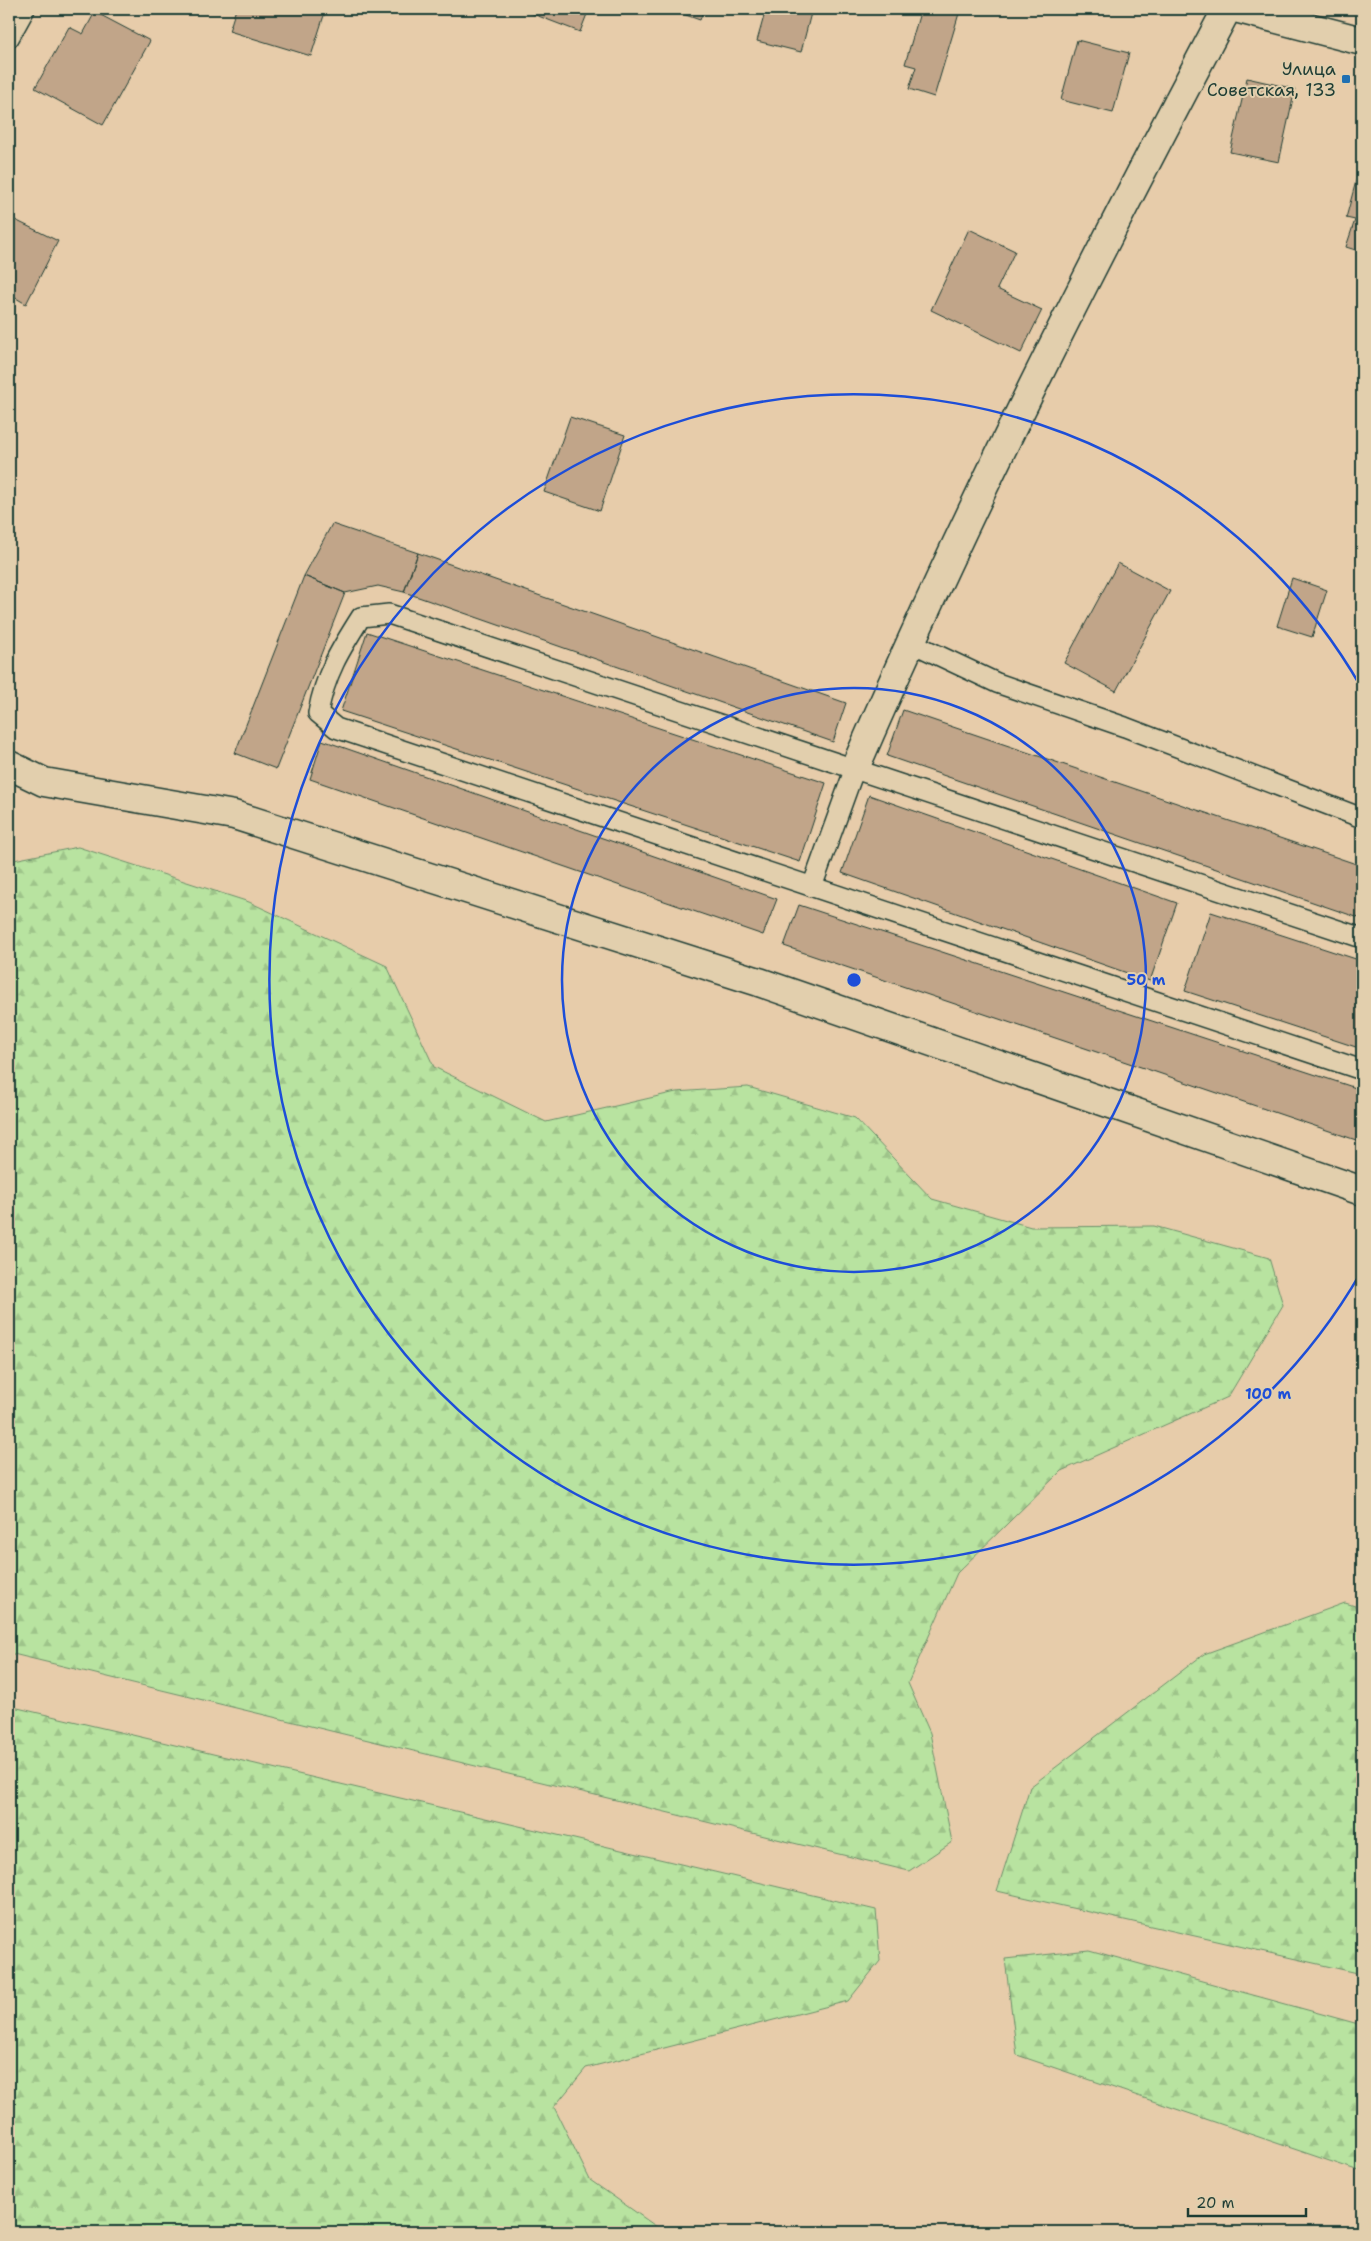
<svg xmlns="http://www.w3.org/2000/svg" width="1371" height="2241" font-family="'Shantell Sans',sans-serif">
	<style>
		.forest { fill: url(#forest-firs); stroke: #6c906a }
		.building { fill: #c1a589; stroke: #1f3d34 }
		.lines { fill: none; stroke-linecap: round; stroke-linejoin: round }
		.service-casing { stroke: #1f3d34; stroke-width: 22 }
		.minor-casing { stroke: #1f3d34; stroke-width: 31 }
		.tertiary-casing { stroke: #1f3d34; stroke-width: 31 }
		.service { stroke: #e2cfad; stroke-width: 19 }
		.minor { stroke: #e2cfad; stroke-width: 28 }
		.tertiary { stroke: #e2cfad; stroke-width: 28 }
		.ring { fill: none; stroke: #1d4ed8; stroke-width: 2.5 }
		.poi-dot { fill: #1f6fb2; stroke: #e2cfad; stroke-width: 2 }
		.labels { text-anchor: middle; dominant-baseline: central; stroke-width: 4; stroke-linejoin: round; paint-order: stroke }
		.poi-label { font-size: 18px; fill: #1f3d34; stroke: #e2cfad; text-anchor: end }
		.centre { fill: #1d4ed8; stroke: #e2cfad; stroke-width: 2.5 }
		.ring-label { font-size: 15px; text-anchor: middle; font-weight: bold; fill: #1d4ed8; stroke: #e2cfad; stroke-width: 4; stroke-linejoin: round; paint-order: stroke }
	</style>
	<defs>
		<pattern id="forest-firs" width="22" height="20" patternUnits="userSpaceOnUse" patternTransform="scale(1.25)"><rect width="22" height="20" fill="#b8e3a0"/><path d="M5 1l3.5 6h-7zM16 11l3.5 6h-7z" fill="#9ec48a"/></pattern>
	</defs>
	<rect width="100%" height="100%" fill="#e7ccaa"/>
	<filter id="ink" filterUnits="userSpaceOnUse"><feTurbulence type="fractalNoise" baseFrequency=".02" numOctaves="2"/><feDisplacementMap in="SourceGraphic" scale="10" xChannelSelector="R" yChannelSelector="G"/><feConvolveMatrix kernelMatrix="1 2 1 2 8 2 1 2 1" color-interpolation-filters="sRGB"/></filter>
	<g filter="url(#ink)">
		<!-- forest -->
		<path class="forest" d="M78 847 249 902 387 966 434 1067 546 1122 676 1092 748 1087 855 1118 932 1199 1031 1227 1154 1226 1269 1258 1283 1305 1228 1397 1061 1471 957 1573 908 1683 930 1733 952 1842 909 1871 9 1653V861Z
			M1345 1603 1362 1608V1974L997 1891 1030 1787 1204 1654Z
			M9 1706 876 1910 880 1961 848 2001 586 2068 554 2107 590 2180 664 2232H9Z
			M1089 1950 1362 2025V2172L1017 2055 1005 1959Z"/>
		<!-- building -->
		<path class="building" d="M236 9H326L311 56 229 31Z
			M520 9H589L580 32Z
			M681 9H704L700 20 680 13Z
			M766 9H812L801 52 757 41Z
			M921 9 960 10 934 97 909 89 916 67 905 64Z
			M95 12 150 41 103 125 35 88 69 27 83 34Z
			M1077 40 1129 53 1113 113 1061 100Z
			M1247 78 1295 89 1279 162 1230 152Z
			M1362 159V252L1346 247 1355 220 1346 218Z
			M9 217 58 241 26 304 9 294Z
			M969 229 1015 251 997 289 1042 310 1021 353 931 310Z
			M570 417 625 435 600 511 544 492Z
			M332 524 418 553 404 592 378 586 345 593 304 576Z
			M418 553 846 703 833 742 404 592Z
			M1118 563 1170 591 1116 691 1064 663Z
			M304 576 345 593 276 769 235 753Z
			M1292 578 1327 590 1312 637 1277 626Z
			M367 632 826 783 800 862 341 711Z
			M903 710 1362 866V919L887 756Z
			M322 740 777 899 763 935 310 779Z
			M869 795 1177 903 1150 981 842 873Z
			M799 905 1362 1090V1142L784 946Z
			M1211 912 1362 961V1049L1185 991Z"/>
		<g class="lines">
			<defs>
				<path id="service" d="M9 38 25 9
					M910 642 997 683 1125 727 1362 818
					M812 887 855 768
					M1362 938 389 614 361 617C340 650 325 674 318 713L336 728 1362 1070"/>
				<path id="minor" d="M9 765 44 782 234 815 759 982 1362 1191
					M855 768C967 509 1095 258 1227 9"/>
				<path id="tertiary" d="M1239 9 1362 41"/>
			</defs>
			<!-- service casing -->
			<use href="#service" class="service-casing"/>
			<!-- minor casing -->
			<use href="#minor" class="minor-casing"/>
			<!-- tertiary casing -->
			<use href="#tertiary" class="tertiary-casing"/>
			<!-- service -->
			<use href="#service" class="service"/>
			<!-- minor -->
			<use href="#minor" class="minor"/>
			<!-- tertiary -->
			<use href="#tertiary" class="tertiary"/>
		</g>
	</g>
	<!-- distance rings -->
	<g class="ring">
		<circle cx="854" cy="980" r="292"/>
		<path d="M1361 1272A585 585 0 1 1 1361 687"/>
	</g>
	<!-- markers -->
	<rect class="poi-dot" x="1341" y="74" width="10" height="10" rx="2.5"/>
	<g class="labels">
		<!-- poi labels -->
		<g class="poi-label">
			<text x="1336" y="69">Улица<tspan x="1336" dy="21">Советская, 133</tspan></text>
		</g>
	</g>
	<circle cx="854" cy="980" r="8" class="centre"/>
	<g class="ring-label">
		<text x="1146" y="985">50 m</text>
		<text x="1268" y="1399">100 m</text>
	</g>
	<!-- margin -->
	<rect width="1371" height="2241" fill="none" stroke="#e2cfad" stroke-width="30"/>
	<rect x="15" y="15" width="1341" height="2211" fill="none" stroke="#1f3d34" stroke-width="2" filter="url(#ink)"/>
	<!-- scale -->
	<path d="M1188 2208v8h118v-8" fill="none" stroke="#1f3d34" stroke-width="2.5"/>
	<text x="1196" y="2208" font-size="15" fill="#1f3d34" stroke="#e2cfad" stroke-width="4" paint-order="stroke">20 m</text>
</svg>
